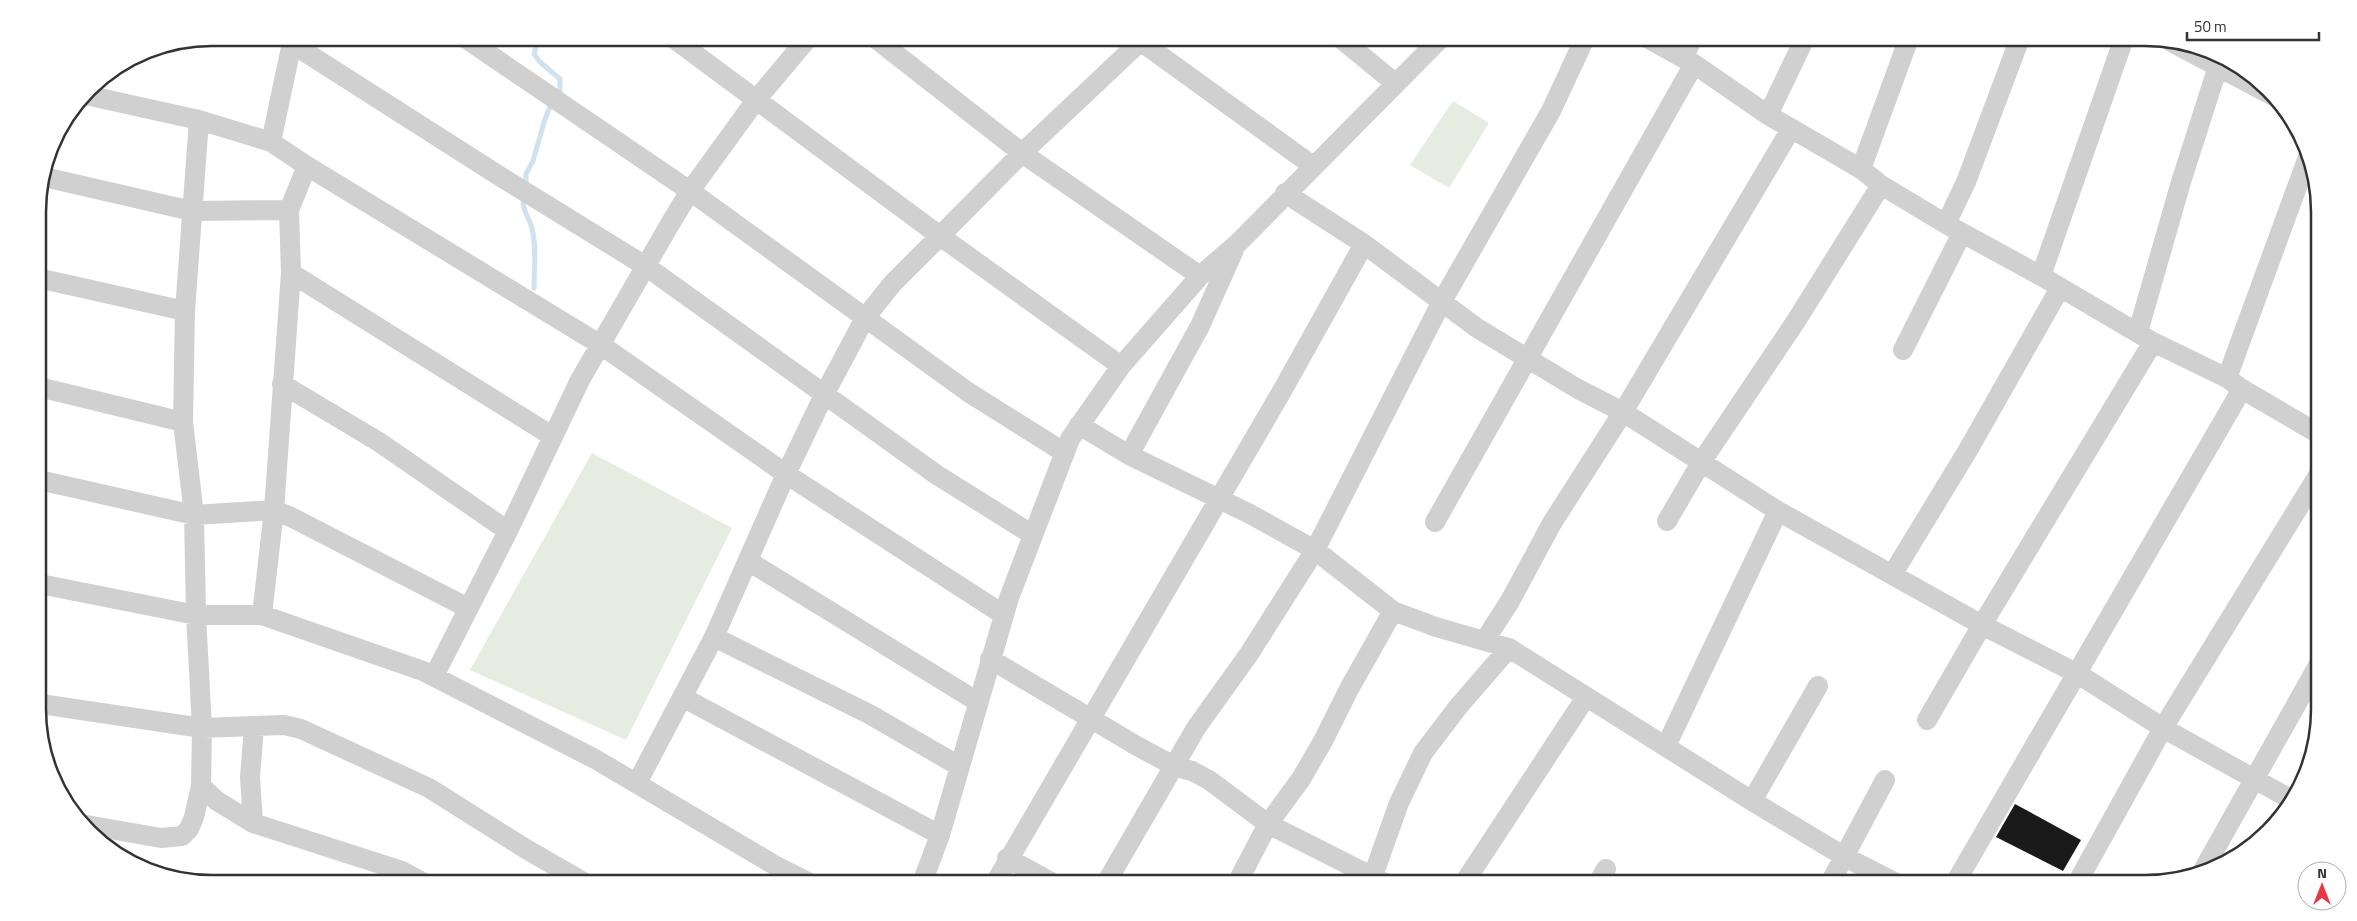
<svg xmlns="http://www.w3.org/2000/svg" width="2357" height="921" font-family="'Titillium Web',sans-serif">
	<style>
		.green { fill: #e6ecdf }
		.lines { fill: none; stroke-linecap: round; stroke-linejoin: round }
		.stream { stroke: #cfe2ee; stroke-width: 5 }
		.building { fill: #1a1a1a }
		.street { stroke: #d0d0d0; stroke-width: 20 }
		.rim { fill: none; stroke: #333; stroke-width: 2.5 }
	</style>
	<rect width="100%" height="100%" fill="#fff"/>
	<!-- green -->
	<path class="green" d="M1453 101 1489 123 1449 188 1410 165Z
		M592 453 732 528 626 740 470 670Z"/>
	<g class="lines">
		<!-- stream -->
		<path class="stream" d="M543 38 537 43 534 54 540 62 560 79V92L557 95
			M526 188V174L533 161 545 119 552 102
			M524 196C520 208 530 218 532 229 537 248 534 269 534 288"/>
	</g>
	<!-- building -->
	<path class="building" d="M2015 804 2081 840 2063 871 1996 837Z"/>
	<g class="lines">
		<!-- street -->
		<path class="street" d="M465 38 690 191 968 392 1065 453
			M673 38 940 236 1121 366
			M875 38 1022 153 1200 276
			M1136 38 1313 166
			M1340 38 1395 83
			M1647 38 1694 64 1768 115 1861 169 1881 185 1946 224 2041 276 2153 342 2227 378 2242 389 2319 434
			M2171 42 2277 98
			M291 43 501 177 647 267 937 475 1033 535
			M1683 58 1693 38
			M86 95 199 120 271 142 307 166 601 345 786 474 1004 615
			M1768 115 1805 38
			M271 142 293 38
			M1861 169 1909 38
			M44 177 192 211 289 210
			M1285 193 1364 244 1477 328 1578 389 1623 412 1778 511 1982 625 2078 674 2163 728 2292 800
			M1946 224 1966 182 2020 38
			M291 273 552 436
			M2041 276 2124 38
			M38 278 185 311
			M2138 332 2181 182 2220 60
			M1903 350 1962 233
			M2227 378 2308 157
			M282 384 379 442 508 531
			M39 387 183 422
			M1079 425 1129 455 1250 514 1315 550 1393 611 1436 627 1509 648 1752 801 1845 857 1896 883
			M1129 455 1200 326 1234 250
			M39 480 194 515 274 510 289 516 468 608
			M1667 521 1702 461 1796 321 1881 185
			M1435 522 1694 64
			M748 561 978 702
			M1892 575 1968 450 2060 288
			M40 584 196 615H262L423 671 595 759 776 866 810 883
			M262 615 274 510 291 273 289 210 307 166
			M714 637 869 714 959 766
			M1485 640 1510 601 1552 523 1623 412 1791 129
			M990 659 1137 746 1174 766 1192 771 1209 780 1268 824 1385 883
			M434 676 508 531 580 380 670 224 690 191 756 100 808 38
			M684 698 940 835
			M41 704 202 728 284 725 301 729 429 788 526 849 585 883
			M1927 720 1982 625 2153 342
			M1666 746 1778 511
			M637 783 714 637 786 474 824 395 865 318 892 284 940 236 1022 153 1144 38
			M201 786 217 801 253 823 402 871 424 883
			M1752 801 1818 686
			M253 823 250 777 254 727
			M81 824 161 838 182 836 189 829 194 817 201 786 202 728 196 615 194 515 183 422 185 311 199 120
			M1007 858 1053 883
			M2201 874 2319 664
			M1373 876 1399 803 1423 753 1458 707 1509 648
			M922 883 940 835 1009 598 1070 439 1121 366 1200 276 1238 243 1441 38
			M995 883 1282 391 1364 244
			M1106 883 1196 728 1249 654 1315 550 1441 303 1551 111 1585 38
			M1237 883 1268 824 1301 779 1323 741 1349 689 1393 611
			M1464 883 1586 697
			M1598 883 1606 869
			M1830 883 1885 780
			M1955 883 2242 389
			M2077 883 2163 728 2319 474"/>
	</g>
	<!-- crop -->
	<path d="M0 0H2357V921H0ZM212 46H2145A166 166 0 0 1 2311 212V709A166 166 0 0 1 2145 875H212A166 166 0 0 1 46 709V212A166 166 0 0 1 212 46Z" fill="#fff" fill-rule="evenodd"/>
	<path class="rim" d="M212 46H2145A166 166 0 0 1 2311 212V709A166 166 0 0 1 2145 875H212A166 166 0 0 1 46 709V212A166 166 0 0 1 212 46Z"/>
	<!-- north arrow -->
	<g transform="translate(2322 886)"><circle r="24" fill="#ffffff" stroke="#adadad"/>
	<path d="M0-4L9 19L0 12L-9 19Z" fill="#e63946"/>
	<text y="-8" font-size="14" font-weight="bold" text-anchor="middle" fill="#333333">N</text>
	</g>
	<!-- scale -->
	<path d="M2187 32v8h132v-8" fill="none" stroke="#333333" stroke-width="2.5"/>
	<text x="2194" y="32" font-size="15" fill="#333333" stroke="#ffffff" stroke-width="4" paint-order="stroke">50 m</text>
</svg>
